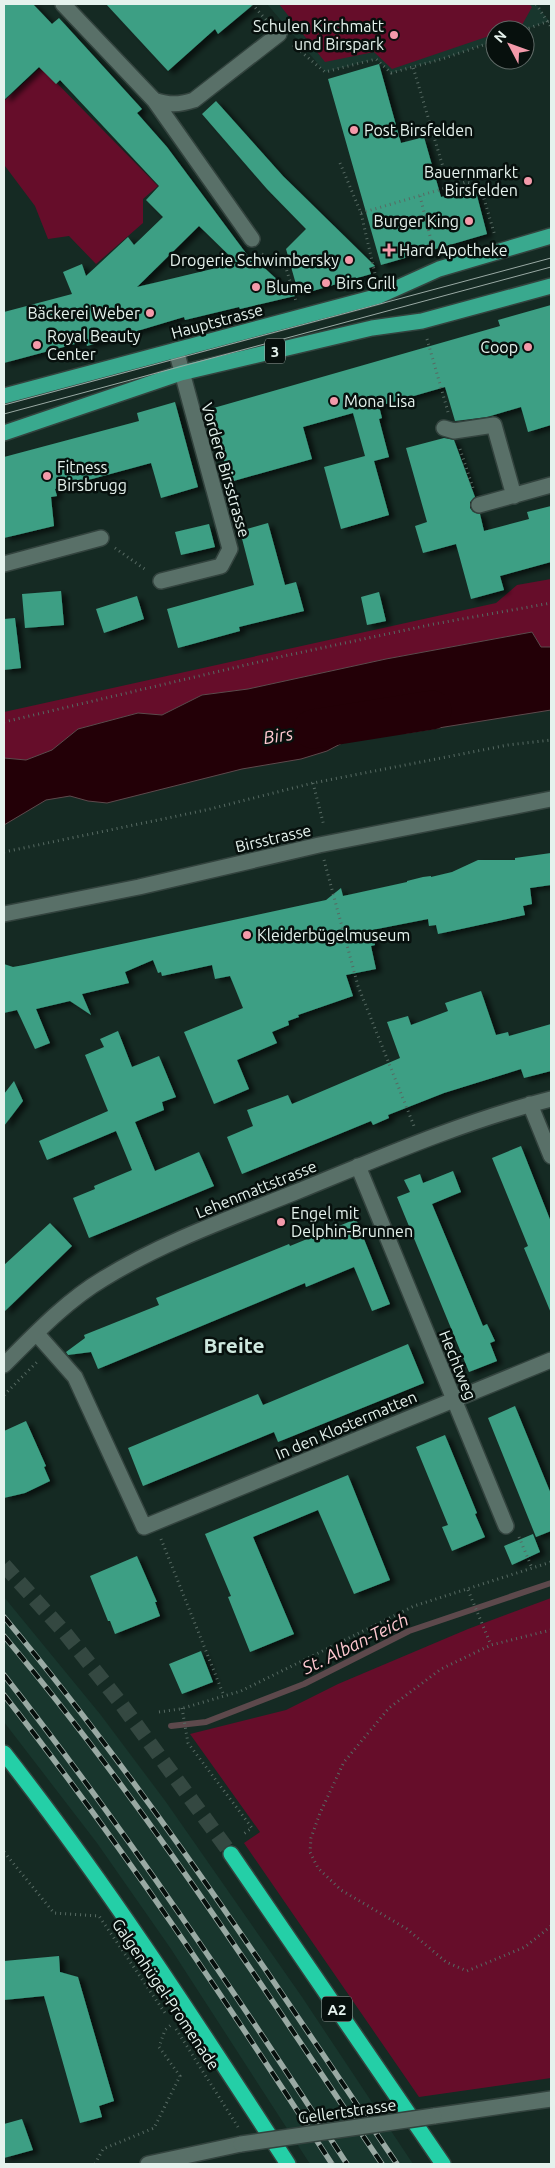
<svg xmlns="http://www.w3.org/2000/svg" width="555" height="2168" font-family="Ubuntu,sans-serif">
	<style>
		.built { fill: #18362d }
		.green { fill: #660d2a }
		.water { fill: #230007; stroke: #5d494c }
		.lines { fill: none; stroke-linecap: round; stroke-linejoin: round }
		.stream { stroke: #5d494c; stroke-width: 6 }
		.river { stroke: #230007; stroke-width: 39 }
		.building { fill: #3e9f84; fill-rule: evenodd; filter: url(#shadow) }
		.highway-tunnel { stroke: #344841; stroke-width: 15; stroke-dasharray: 15 8; stroke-linecap: butt }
		.minor-casing { stroke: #33433e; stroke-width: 18 }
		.major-casing { stroke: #33433e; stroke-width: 18 }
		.highway-casing { stroke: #33433e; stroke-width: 18 }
		.path { stroke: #576a63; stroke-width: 3; stroke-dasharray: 1 4; stroke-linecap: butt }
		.minor { stroke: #597068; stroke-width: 15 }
		.major { stroke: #39a98e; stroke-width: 15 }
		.highway { stroke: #24cfa7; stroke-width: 15 }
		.tram { stroke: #99a9a3; stroke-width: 1 }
		.rail-casing { stroke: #99a9a3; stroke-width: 5.5 }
		.rail { stroke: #07100d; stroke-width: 4; stroke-dasharray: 11; stroke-linecap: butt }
		.minor-bridge-casing { stroke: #33433e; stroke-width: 18; stroke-linecap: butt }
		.minor-bridge { stroke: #597068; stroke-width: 15 }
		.poi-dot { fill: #f39aaa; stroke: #07100d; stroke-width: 2 }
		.labels { text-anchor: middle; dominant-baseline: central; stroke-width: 5; stroke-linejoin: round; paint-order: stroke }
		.shield { fill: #07100d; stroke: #a2aeaa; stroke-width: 1 }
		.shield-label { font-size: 15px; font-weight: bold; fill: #e5f2ed }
		.poi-label { font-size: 16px; fill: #e5f2ed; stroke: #07100d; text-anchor: start }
		.street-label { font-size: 16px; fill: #e5f2ed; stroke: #07100d }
		.water-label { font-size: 18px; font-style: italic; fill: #ffc9d1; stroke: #07100d }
		.district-label { font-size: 21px; font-weight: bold; fill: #cee8de; stroke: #07100d }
	</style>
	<defs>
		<filter id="shadow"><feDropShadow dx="5.5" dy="3" stdDeviation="2.5" flood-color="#0009"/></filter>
	</defs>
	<rect width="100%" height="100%" fill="#152a23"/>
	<!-- built -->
	<path class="built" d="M267 4H536L549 21 524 30H495V41L442 59 391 73 376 59 325 72Z
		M4 1597 100 1714 166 1802 302 1997 413 2164H310L171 1949 97 1843 4 1722Z"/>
	<!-- green -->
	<path class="green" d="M279 4H529L532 7 522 25 507 30H495V34L392 69 374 52 325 62Z
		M41 67 158 186 143 199V223L96 264 69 236 48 239 35 206 5 166H4V101Z
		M551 579V647H541L532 632 386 659 248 689 202 695 162 715 137 713 78 729 52 750 26 760 4 758V712L496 603 517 585Z
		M551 1598V2078L419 2097 244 1843 260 1832 190 1734 286 1710 338 1684 468 1629Z"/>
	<!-- water -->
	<path class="water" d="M532 632 541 647H551V710L407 733 382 734 378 705 365 703V731L327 751 301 759 242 769 107 803 88 801 70 796 46 800 4 825V758L26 760 52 750 78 729 138 713 162 715 202 695 248 689 386 659Z"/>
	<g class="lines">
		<!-- stream -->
		<path class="stream" d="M171 1726 206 1722 304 1684 409 1631 551 1583"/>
		<!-- river -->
		<path class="river" d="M313 729 432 710"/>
	</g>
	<!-- building -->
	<path class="building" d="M4 4H33L52 24 59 18 142 109 137 113 167 147 254 264 258 262 295 296 240 309 239 307 185 320 184 317 87 346 86 341 4 363V312L72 294 63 272 82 264 86 276 128 237 134 245 163 217 146 200 159 186 60 80 56 84 39 67 4 100ZM199 226 237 263 137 287Z
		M106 4H254L218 34 215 29 168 71Z
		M379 64 401 143 424 137 441 197 475 188 487 234 381 265 328 79Z
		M216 101 283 176 375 266 369 268 371 274 299 295 286 249 306 229 267 189 202 114Z
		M551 305V425L528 432 521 407 487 417 455 421 445 387 379 406 382 418 379 419 389 457 374 461 389 515 341 529 324 467 365 456 353 413 303 427 312 459 230 482 210 409 500 326 498 320Z
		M175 402 198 487 161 498 151 463 55 489 57 496 51 497 54 526 4 538V457L139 421 137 413Z
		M444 438 454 440 475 497 470 502V508L473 512 480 514 484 531 529 519 527 512 551 506V562L500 576 504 590 471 599 456 544 423 553 415 526 427 522 406 448Z
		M268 523 285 585 296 582 304 611 239 627 240 631 178 648 167 609 254 585 240 531Z
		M209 524 215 547 181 555 175 532Z
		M61 591 64 625 25 628 22 594Z
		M379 592 386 621 367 625 361 597Z
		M137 596 144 619 104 633 96 609Z
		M15 618 21 668 4 670V619Z
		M551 853V885L530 888 532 904 523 906 525 915 438 934 436 925 429 926 428 919 372 930 375 945 371 946 376 969 346 975 353 996 298 1015 299 1017 288 1021 289 1025 272 1032 277 1043 237 1060 249 1089 214 1104 184 1032 243 1008 230 976 215 979 212 965 162 976 161 972 158 973 153 960 125 972 129 983 82 994 91 1015 70 1001 36 1009 50 1043 35 1049 17 1010 4 1013V964L13 967 24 965 326 900 341 888 343 896 407 882V881L423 877 431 876V877L452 872 478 860H515V858Z
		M481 991 496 1035 508 1032 509 1036 551 1024V1071L524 1078 521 1069 444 1093 388 1115 389 1118 373 1125 371 1121 242 1174 227 1137 253 1126 247 1110 288 1095 292 1104 400 1058 387 1022 408 1016 411 1025 448 1011 445 1003Z
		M118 1031 132 1067 159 1056 176 1097 162 1102 164 1110 135 1122 155 1171 199 1152 214 1186 89 1238 73 1198 95 1189 94 1186 132 1170 116 1131 47 1160 39 1141 108 1111 85 1055 104 1047 100 1039Z
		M14 1081 23 1101 4 1126V1094Z
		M521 1146 551 1222V1313L524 1248 528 1246 492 1158Z
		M453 1171 461 1192 432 1204 483 1326 487 1324 495 1341 490 1343 497 1361 469 1372 397 1197 410 1192 404 1180 420 1174 423 1183Z
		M356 1219 390 1304 372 1311 354 1267 306 1287 305 1283 98 1369 91 1352 68 1355 66 1352 85 1338 84 1335 159 1305 156 1298 289 1244 290 1246Z
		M50 1223 72 1246 4 1312V1265Z
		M408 1344 424 1383 278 1442 274 1432 143 1486 128 1448 258 1394 263 1405Z
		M515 1406 551 1494V1531L536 1537 488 1418Z
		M26 1421 46 1466 44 1467 50 1481 25 1493 4 1498V1431Z
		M445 1435 477 1513 475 1514 485 1537 452 1551 442 1527 448 1525 416 1447Z
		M348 1475 390 1580 354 1594 318 1510 253 1537 294 1634 250 1652 228 1597 231 1596 205 1534Z
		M533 1534 540 1552 512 1565 504 1546Z
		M137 1556 157 1602H155L160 1616 115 1634 110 1621H108L90 1576Z
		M201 1651 213 1682 182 1694 169 1664Z
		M59 1956 60 1972 78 1977 114 2101 99 2106 102 2117 80 2123 44 1996 4 2000V1961Z
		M22 2119 33 2150 4 2158V2124Z"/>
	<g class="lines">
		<!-- highway-tunnel -->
		<path class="highway-tunnel" d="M4 1565 65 1633 119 1701 231 1854"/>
		<defs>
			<path id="minor" d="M63 4 154 100C169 105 179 105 194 100L279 34
				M154 100 252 239
				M444 428 454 431 494 425 514 496
				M479 505 551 485
				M4 564 101 538
				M161 581 221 566 230 549 176 350
				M4 914 139 887 319 845 551 799
				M530 1104 551 1156
				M358 1166 506 1526
				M37 1334 75 1377 144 1527 551 1360
				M4 1365C34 1335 66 1301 103 1279 163 1242 231 1218 296 1192 379 1158 464 1121 551 1099
				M434 2116 551 2099
				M148 2164 241 2144"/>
			<path id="major" d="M4 396 379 296 439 269 551 236
				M4 433 181 373 372 328 422 321 551 286"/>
			<path id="highway" d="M4 1753C107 1884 197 2024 288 2164
				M231 1854 443 2164"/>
		</defs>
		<!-- minor casing -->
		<use href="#minor" class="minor-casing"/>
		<!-- major casing -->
		<use href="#major" class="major-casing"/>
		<!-- highway casing -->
		<use href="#highway" class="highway-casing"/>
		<!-- path -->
		<path class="path" d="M252 4 268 22
			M536 4 551 27
			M524 30 549 21
			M293 45 325 72 376 59 391 73 442 59 495 41
			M340 163 361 213 376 278
			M449 187 466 182 477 184 482 192 495 236
			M420 196 434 252
			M361 213 449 187 413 67
			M262 254 286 268 296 301
			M427 339 448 412
			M460 449 473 488
			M115 548 146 570
			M4 722 284 656 434 624 551 603
			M313 783 324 826
			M4 852 206 810 313 783 508 745 551 740
			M324 860 358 986 414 1126
			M4 1395 37 1362
			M519 1537 532 1568
			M161 1539 224 1696
			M468 1590 491 1645
			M551 1630 491 1645 441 1669 389 1708 344 1762 320 1813 311 1838 310 1852 318 1868 341 1890 407 1929 446 1962 467 1971 525 1947 551 1926
			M182 1708 188 1743 252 1828 242 1835
			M159 1712 180 1709 241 1691 414 1606 551 1562
			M4 1852 54 1913 99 1916 167 2016
			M176 2029 238 2127
			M95 2164 103 2149 154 2128 180 2076 159 2047 165 2030 172 2024"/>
		<!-- minor -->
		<use href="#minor" class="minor"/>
		<!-- major -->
		<use href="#major" class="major"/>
		<!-- highway -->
		<use href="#highway" class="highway"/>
		<!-- tram -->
		<path class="tram" d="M4 405 551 258
			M4 414 551 267"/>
		<defs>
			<path id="rail" d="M4 1617C148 1789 271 1978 397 2164
				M4 1636C143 1801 261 1985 382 2164
				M4 1675C127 1832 238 1997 347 2164
				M4 1695C122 1845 228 2004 332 2164"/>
		</defs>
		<!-- rail casing -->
		<use href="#rail" class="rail-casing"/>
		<!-- rail -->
		<use href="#rail" class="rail"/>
		<defs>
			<path id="minor-bridge" d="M241 2144 434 2116"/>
		</defs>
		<!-- minor-bridge casing -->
		<use href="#minor-bridge" class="minor-bridge-casing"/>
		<!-- minor-bridge -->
		<use href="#minor-bridge" class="minor-bridge"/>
	</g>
	<!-- markers -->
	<g class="poi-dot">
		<circle cx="394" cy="35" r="5"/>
		<circle cx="354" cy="130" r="5"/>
		<circle cx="528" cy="181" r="5"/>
		<circle cx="469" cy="221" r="5"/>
		<path d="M386.5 242.5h5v5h5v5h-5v5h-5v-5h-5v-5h5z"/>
		<circle cx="349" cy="260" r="5"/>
		<circle cx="326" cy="283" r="5"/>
		<circle cx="256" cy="287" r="5"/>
		<circle cx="150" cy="313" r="5"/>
		<circle cx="37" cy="345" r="5"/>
		<circle cx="528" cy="347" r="5"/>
		<circle cx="334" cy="401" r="5"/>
		<circle cx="47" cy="476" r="5"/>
		<circle cx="247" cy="935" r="5"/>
		<circle cx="281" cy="1222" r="5"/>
	</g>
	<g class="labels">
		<!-- shield labels -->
		<g class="shield">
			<rect x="265" y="338.5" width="20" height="25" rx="4"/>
			<rect x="322" y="1996.5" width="30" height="25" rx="4"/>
		</g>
		<g class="shield-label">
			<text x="275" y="351">3</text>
			<text x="337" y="2009">A2</text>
		</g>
		<!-- poi labels -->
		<g class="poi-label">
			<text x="384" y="26" text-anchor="end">Schulen Kirchmatt<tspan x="384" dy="18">und Birspark</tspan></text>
			<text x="364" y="130">Post Birsfelden</text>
			<text x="518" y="172" text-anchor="end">Bauernmarkt<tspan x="518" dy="18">Birsfelden</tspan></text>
			<text x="459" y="221" text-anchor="end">Burger King</text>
			<text x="399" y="250">Hard Apotheke</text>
			<text x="339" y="260" text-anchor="end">Drogerie Schwimbersky</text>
			<text x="336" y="283">Birs Grill</text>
			<text x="266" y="287">Blume</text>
			<text x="140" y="313" text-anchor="end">Bäckerei Weber</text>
			<text x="47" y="336">Royal Beauty<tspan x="47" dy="18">Center</tspan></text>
			<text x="518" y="347" text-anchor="end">Coop</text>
			<text x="344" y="401">Mona Lisa</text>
			<text x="57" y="467">Fitness<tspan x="57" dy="18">Birsbrugg</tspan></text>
			<text x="257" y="935">Kleiderbügelmuseum</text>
			<text x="291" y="1213">Engel mit<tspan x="291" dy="18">Delphin-Brunnen</tspan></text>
		</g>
		<!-- street labels -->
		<g class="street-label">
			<text transform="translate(217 321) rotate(-15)">Hauptstrasse</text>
			<text transform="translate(226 470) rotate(74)">Vordere Birsstrasse</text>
			<text transform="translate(273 838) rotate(-13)">Birsstrasse</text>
			<text transform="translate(256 1189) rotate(-22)">Lehenmattstrasse</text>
			<text transform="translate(458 1365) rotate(68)">Hechtweg</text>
			<text transform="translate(346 1425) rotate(-23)">In den Klostermatten</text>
			<text transform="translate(166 1994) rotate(56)">Galgenhügel-Promenade</text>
			<text transform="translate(347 2111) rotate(-8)">Gellertstrasse</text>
		</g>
		<!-- water labels -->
		<g class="water-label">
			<text transform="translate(278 735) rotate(-9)">Birs</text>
			<text transform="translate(355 1643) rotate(-26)">St. Alban-Teich</text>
		</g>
		<!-- district labels -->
		<g class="district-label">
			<text x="234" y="1345">Breite</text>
		</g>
	</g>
	<!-- border -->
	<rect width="555" height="2168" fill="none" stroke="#e5f2ed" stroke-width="10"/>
	<!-- north arrow -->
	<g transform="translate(510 45) rotate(311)"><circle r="24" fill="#07100d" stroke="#606a67"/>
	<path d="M0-4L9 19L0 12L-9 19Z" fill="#f39aaa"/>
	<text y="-8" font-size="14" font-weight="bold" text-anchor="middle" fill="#e5f2ed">N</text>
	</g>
</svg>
